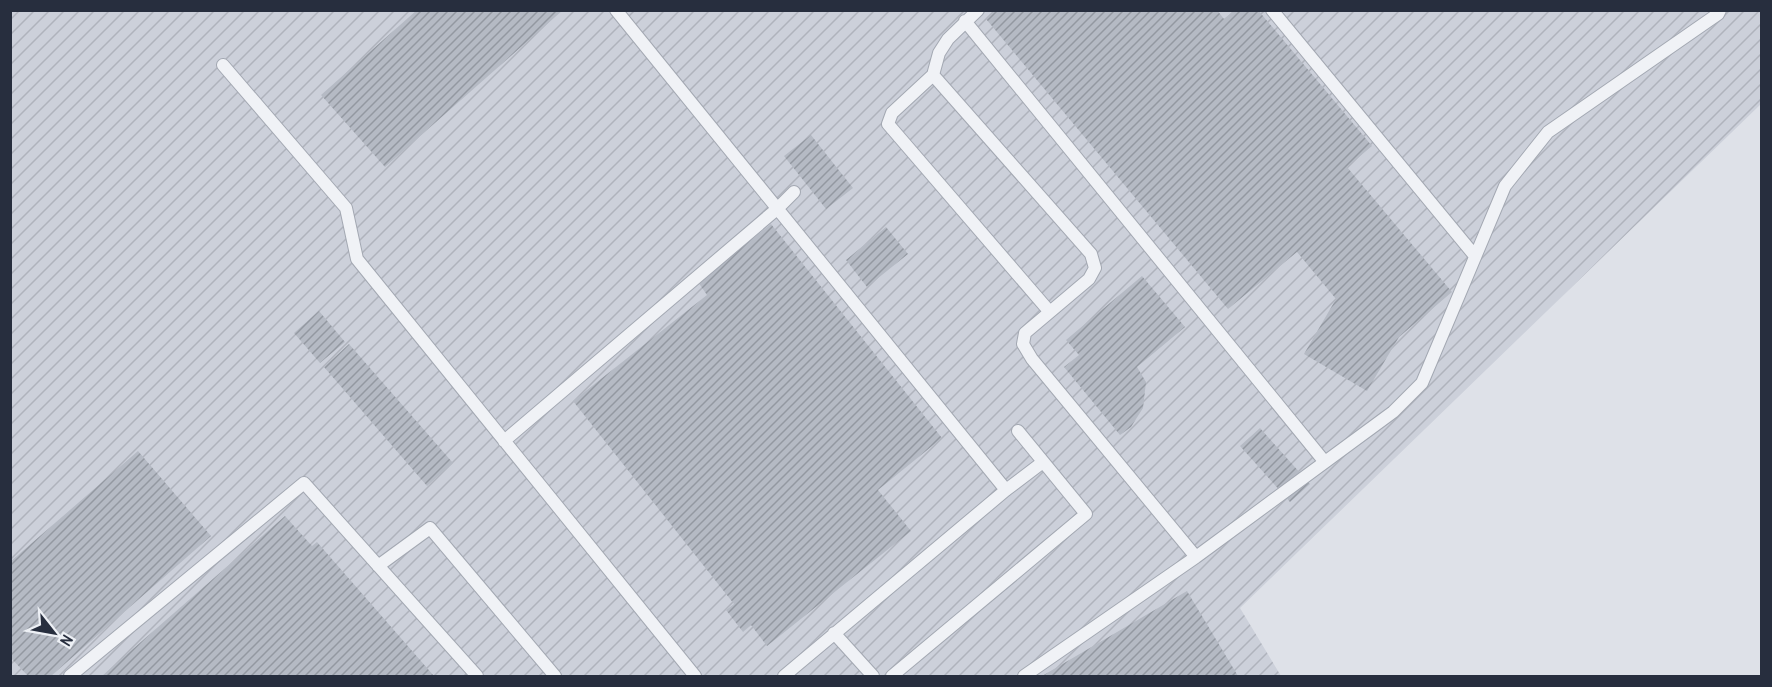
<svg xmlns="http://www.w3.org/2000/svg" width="1772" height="687" font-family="'Archivo Narrow',sans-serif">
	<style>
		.industrial { fill: url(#industrial-furrows) }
		.building { fill: url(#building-hatch) }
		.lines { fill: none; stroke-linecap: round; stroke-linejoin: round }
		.lane-casing { stroke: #a3a8b2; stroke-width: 14 }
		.lane { stroke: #f0f2f6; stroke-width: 12 }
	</style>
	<defs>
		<pattern id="industrial-furrows" width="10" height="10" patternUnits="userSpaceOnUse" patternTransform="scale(1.5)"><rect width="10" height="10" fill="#ccd0da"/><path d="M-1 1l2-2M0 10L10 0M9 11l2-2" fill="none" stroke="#afb3bc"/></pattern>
		<pattern id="building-hatch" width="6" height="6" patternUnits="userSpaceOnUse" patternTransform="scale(1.5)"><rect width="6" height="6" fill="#b5bac4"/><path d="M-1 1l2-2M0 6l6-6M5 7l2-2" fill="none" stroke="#9398a1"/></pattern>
	</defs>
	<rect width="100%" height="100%" fill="#dee1e8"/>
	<!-- industrial -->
	<path class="industrial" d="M10 11H1761V104L1240 608 1281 676H11Z"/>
	<!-- building -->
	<path class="building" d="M417 10H563L385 167 321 95Z
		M995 10H1217L1224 19 1235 10H1258L1372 146 1347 167 1452 292 1399 337 1367 391 1304 354 1336 299 1297 252 1228 309 986 19Z
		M811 135 853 188 826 209 784 156Z
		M771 224 942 438 878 490 911 531 767 646 751 625 743 632 726 610 734 604 573 401 707 295 698 282Z
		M886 227 908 254 867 287 846 260Z
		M1142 276 1185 327 1137 367 1146 382 1143 408 1131 427 1120 435 1064 367 1079 355 1066 340Z
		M319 311 345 342 320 363 294 333Z
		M349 344 453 463 427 486 324 367Z
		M1260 428 1310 484 1290 502 1240 446Z
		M138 451 211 536 51 676H28L10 657V562Z
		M285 516 312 546 317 542 434 676H102Z
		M1187 591 1238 676H1042Z"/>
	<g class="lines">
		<defs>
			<path id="lane" d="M616 10 1006 490
				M978 10 948 39 939 53 933 75 892 113 888 124 1049 311
				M1272 10 1475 256
				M965 21 1324 461
				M223 65 346 208 357 259 695 676
				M933 75 1091 254 1095 268 1089 279 1025 333 1023 344 1032 359 1196 557
				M504 441 777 209 794 192
				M378 566 430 528 555 676
				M834 633 873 676
				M70 676 304 483 477 676
				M784 676 1006 490 1043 462
				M892 676 1086 514 1018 431
				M1024 676 1196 557 1393 412 1422 383 1505 186 1548 132 1718 14 1720 10"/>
		</defs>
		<!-- lane casing -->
		<use href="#lane" class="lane-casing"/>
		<!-- lane -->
		<use href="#lane" class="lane"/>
	</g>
	<!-- border -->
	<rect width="1772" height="687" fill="none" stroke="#272e3e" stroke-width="24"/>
	<!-- north arrow -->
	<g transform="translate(54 633) rotate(121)" stroke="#edf0f5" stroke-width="4.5" paint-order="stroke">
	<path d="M0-4.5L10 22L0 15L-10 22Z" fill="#272e3e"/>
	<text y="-9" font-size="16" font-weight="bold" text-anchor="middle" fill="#272e3e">N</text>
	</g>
</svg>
